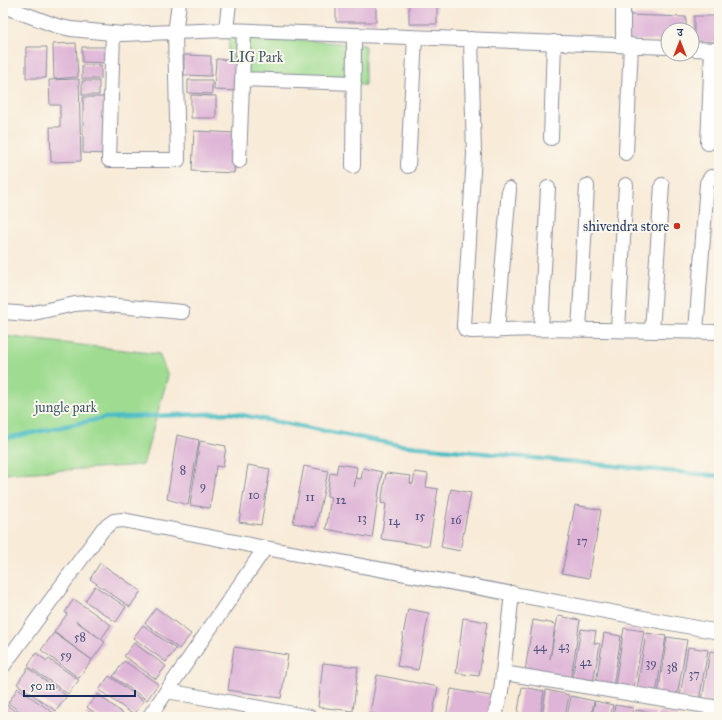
<svg xmlns="http://www.w3.org/2000/svg" width="722" height="720" font-family="'IM FELL Great Primer','Noto Serif Devanagari',serif">
	<style>
		.green { fill: #9fdc91; stroke: #5d8678 }
		.lines { fill: none; stroke-linecap: round; stroke-linejoin: round }
		.stream { stroke: #4ebdc5; stroke-width: 4.5 }
		.building { fill: #deb4d7 }
		.minor-casing { stroke: #8a8d9b; stroke-width: 16 }
		.minor { stroke: #fff; stroke-width: 14 }
		.poi-dot { fill: #c8321e; stroke: #fbf7ec; stroke-width: 1.5 }
		.labels { text-anchor: middle; dominant-baseline: central; stroke-width: 4; stroke-linejoin: round; paint-order: stroke }
		.number-label { font-size: 12px; fill: #4c507c }
		.park-label { font-size: 14px; fill: #3c5a6b; stroke: #fbf7ec }
		.poi-label { font-size: 14px; fill: #1b2f5e; stroke: #fbf7ec; text-anchor: end }
	</style>
	<rect width="100%" height="100%" fill="#fbf7ec"/>
	<filter id="ink" filterUnits="userSpaceOnUse"><feTurbulence type="fractalNoise" baseFrequency=".025" numOctaves="2"/><feDisplacementMap in="SourceGraphic" scale="8" xChannelSelector="R" yChannelSelector="G"/><feConvolveMatrix kernelMatrix="1 2 1 2 8 2 1 2 1" color-interpolation-filters="sRGB"/></filter>
	<filter id="wash" filterUnits="userSpaceOnUse"><feTurbulence type="fractalNoise" baseFrequency=".012" numOctaves="4" result="noise"/><feDisplacementMap in="SourceGraphic" scale="16" xChannelSelector="R" yChannelSelector="G"/><feGaussianBlur stdDeviation="0.9" result="paint"/><feColorMatrix in="noise" values="0 0 0 0 0 0 0 0 0 0 0 0 0 0 0 0 0 1.4 0 .05"/><feComposite in="paint" operator="in"/></filter>
	<g filter="url(#wash)">
		<rect width="100%" height="100%" fill="#f8ebd8"/>
		<!-- green -->
		<path class="green" d="M229 34 365 45V85L227 78Z
			M3 336 159 354 168 376 143 465 3 474Z"/>
		<g class="lines">
			<!-- stream -->
			<path class="stream" d="M3 439 104 418 231 413 399 445 719 476"/>
		</g>
		<g id="blocks">
			<!-- building -->
			<path class="building" d="M336 3H376V22H336Z
				M409 3H437V24H409Z
				M627 15 686 17V30H668V41L626 40Z
				M694 16H719V42H694Z
				M76 43 78 77 54 79 53 44Z
				M26 47H47L46 78H26Z
				M82 47H107L106 63 82 62Z
				M184 55 211 56V76L184 75Z
				M216 59 239 60 238 91 214 90Z
				M82 65H101V79H82Z
				M79 79 81 161 51 162 50 127H60V105H50L49 80Z
				M188 80H212V94L188 93Z
				M82 81H99V95H82Z
				M191 95 216 96V118H191Z
				M83 97H108L107 154 83 153Z
				M194 131 236 133 234 173 192 171Z
				M177 435 199 440 188 505 167 499Z
				M200 441 226 446 223 467 216 466 210 508 190 505Z
				M338 464 357 467 354 487 356 478 361 479 363 468 382 472 372 538 326 529 331 497 327 496 330 473 336 474Z
				M248 465 270 469 261 525 239 522Z
				M304 466 328 471 316 527 293 523Z
				M415 472 428 474 426 487 438 489 429 546 381 539 386 504 381 503 386 473 411 476 410 483 413 484Z
				M451 489 471 493 460 551 441 547Z
				M575 505 601 510 589 578 562 573Z
				M100 563 141 591 130 607 90 579Z
				M95 586 126 607 116 622 85 601Z
				M74 599 111 625 101 639 76 621 105 642 92 660 54 632 67 614 65 612Z
				M156 608 191 634 179 649 145 623Z
				M408 609 429 613 418 670 397 666Z
				M558 616 580 620 571 677 525 671 533 620 555 624 550 659Z
				M463 618 487 622 479 676 456 673Z
				M143 625 176 649 166 662 133 638Z
				M624 628 644 631 634 688 615 685Z
				M581 629 596 631 594 643 600 644 593 683 572 680Z
				M54 633 92 660 79 678 41 650Z
				M604 633 621 636 613 686 596 683Z
				M646 633 666 636 656 693 637 689Z
				M667 637 687 640 677 697 658 694Z
				M134 643 166 666 156 679 124 656Z
				M234 647 288 655 281 698 228 690Z
				M688 647 708 650 699 701 680 697Z
				M710 651 719 653V704L702 701Z
				M36 653 47 661 49 659 79 680 68 694 28 666Z
				M124 661 158 684 147 700 113 677Z
				M323 663 358 667 353 711 318 707Z
				M28 668 67 696 56 711 17 684Z
				M377 675 438 687 432 717H390L370 713Z
				M109 676 144 701 134 715 99 690Z
				M522 687 544 691 540 717H517Z
				M18 688 52 712 49 717H28L8 703Z
				M451 689 496 697 492 717H446Z
				M546 690 569 695 565 717H542Z
				M98 694 127 717H100L87 707Z
				M571 696 594 701 591 717H567Z
				M595 701 613 705 610 717H592Z
				M3 702 23 717H3Z
				M615 705 633 708 631 717H613Z
				M636 710 656 713V717H635Z
				M89 712 96 717H85Z
				M658 713 678 716V717H658Z"/>
		</g>
	</g>
	<g filter="url(#ink)">
		<use href="#blocks" fill-opacity="0" stroke="#8a8d9b" stroke-width="1"/>
		<g class="lines">
			<defs>
				<path id="minor" d="M3 6 57 26 71 29 122 34 226 30 668 47
					M226 30 229 3
					M113 33 109 160H178L175 33 179 3
					M471 39 474 154 464 326 466 330 472 331 541 329 719 332
					M623 45V3
					M692 49 719 50
					M242 79 354 83
					M551 138 554 42
					M708 143 712 50
					M626 153 631 45
					M239 161 244 31
					M353 166 354 35
					M408 166 415 38
					M3 312 29 314 75 304 87 303 182 312
					M541 329 548 188
					M579 330 587 186
					M618 330 626 185
					M497 331 509 189
					M652 331 662 185
					M696 332 707 183 711 177 719 178
					M3 666 103 529 114 521 123 520 265 548 719 632
					M503 673 719 708
					M167 691 310 717
					M149 717 265 548
					M495 717 501 691 512 593"/>
			</defs>
			<!-- minor casing -->
			<use href="#minor" class="minor-casing"/>
			<!-- minor -->
			<use href="#minor" class="minor"/>
		</g>
	</g>
	<!-- markers -->
	<circle class="poi-dot" cx="677" cy="226" r="4"/>
	<g class="labels">
		<!-- number labels -->
		<g class="number-label">
			<text x="183" y="470">8</text>
			<text x="203" y="486">9</text>
			<text x="254" y="495">10</text>
			<text x="310" y="497">11</text>
			<text x="341" y="500">12</text>
			<text x="420" y="516">15</text>
			<text x="362" y="518">13</text>
			<text x="456" y="520">16</text>
			<text x="394" y="521">14</text>
			<text x="582" y="541">17</text>
			<text x="80" y="637">58</text>
			<text x="564" y="646">43</text>
			<text x="540" y="647">44</text>
			<text x="66" y="655">59</text>
			<text x="586" y="662">42</text>
			<text x="651" y="663">39</text>
			<text x="672" y="667">38</text>
			<text x="694" y="674">37</text>
		</g>
		<!-- park labels -->
		<g class="park-label">
			<text x="256" y="57">LIG Park</text>
			<text x="66" y="407">jungle park</text>
		</g>
		<!-- poi labels -->
		<g class="poi-label">
			<text x="669" y="226">shivendra store</text>
		</g>
	</g>
	<!-- margin -->
	<rect width="722" height="720" fill="none" stroke="#fbf7ec" stroke-width="16"/>
	<!-- north arrow -->
	<g transform="translate(680 42)"><circle r="19" fill="#fbf7ec" stroke="#a1a7b3"/>
	<path d="M0-3L7 15L0 10L-7 15Z" fill="#c8321e"/>
	<text y="-6" font-size="11" font-weight="bold" text-anchor="middle" fill="#1b2f5e">उ</text>
	</g>
	<!-- scale -->
	<path d="M24 690v6h111v-6" fill="none" stroke="#1b2f5e" stroke-width="2"/>
	<text x="30" y="690" font-size="12" fill="#1b2f5e" stroke="#fbf7ec" stroke-width="3" paint-order="stroke">50 m</text>
</svg>
